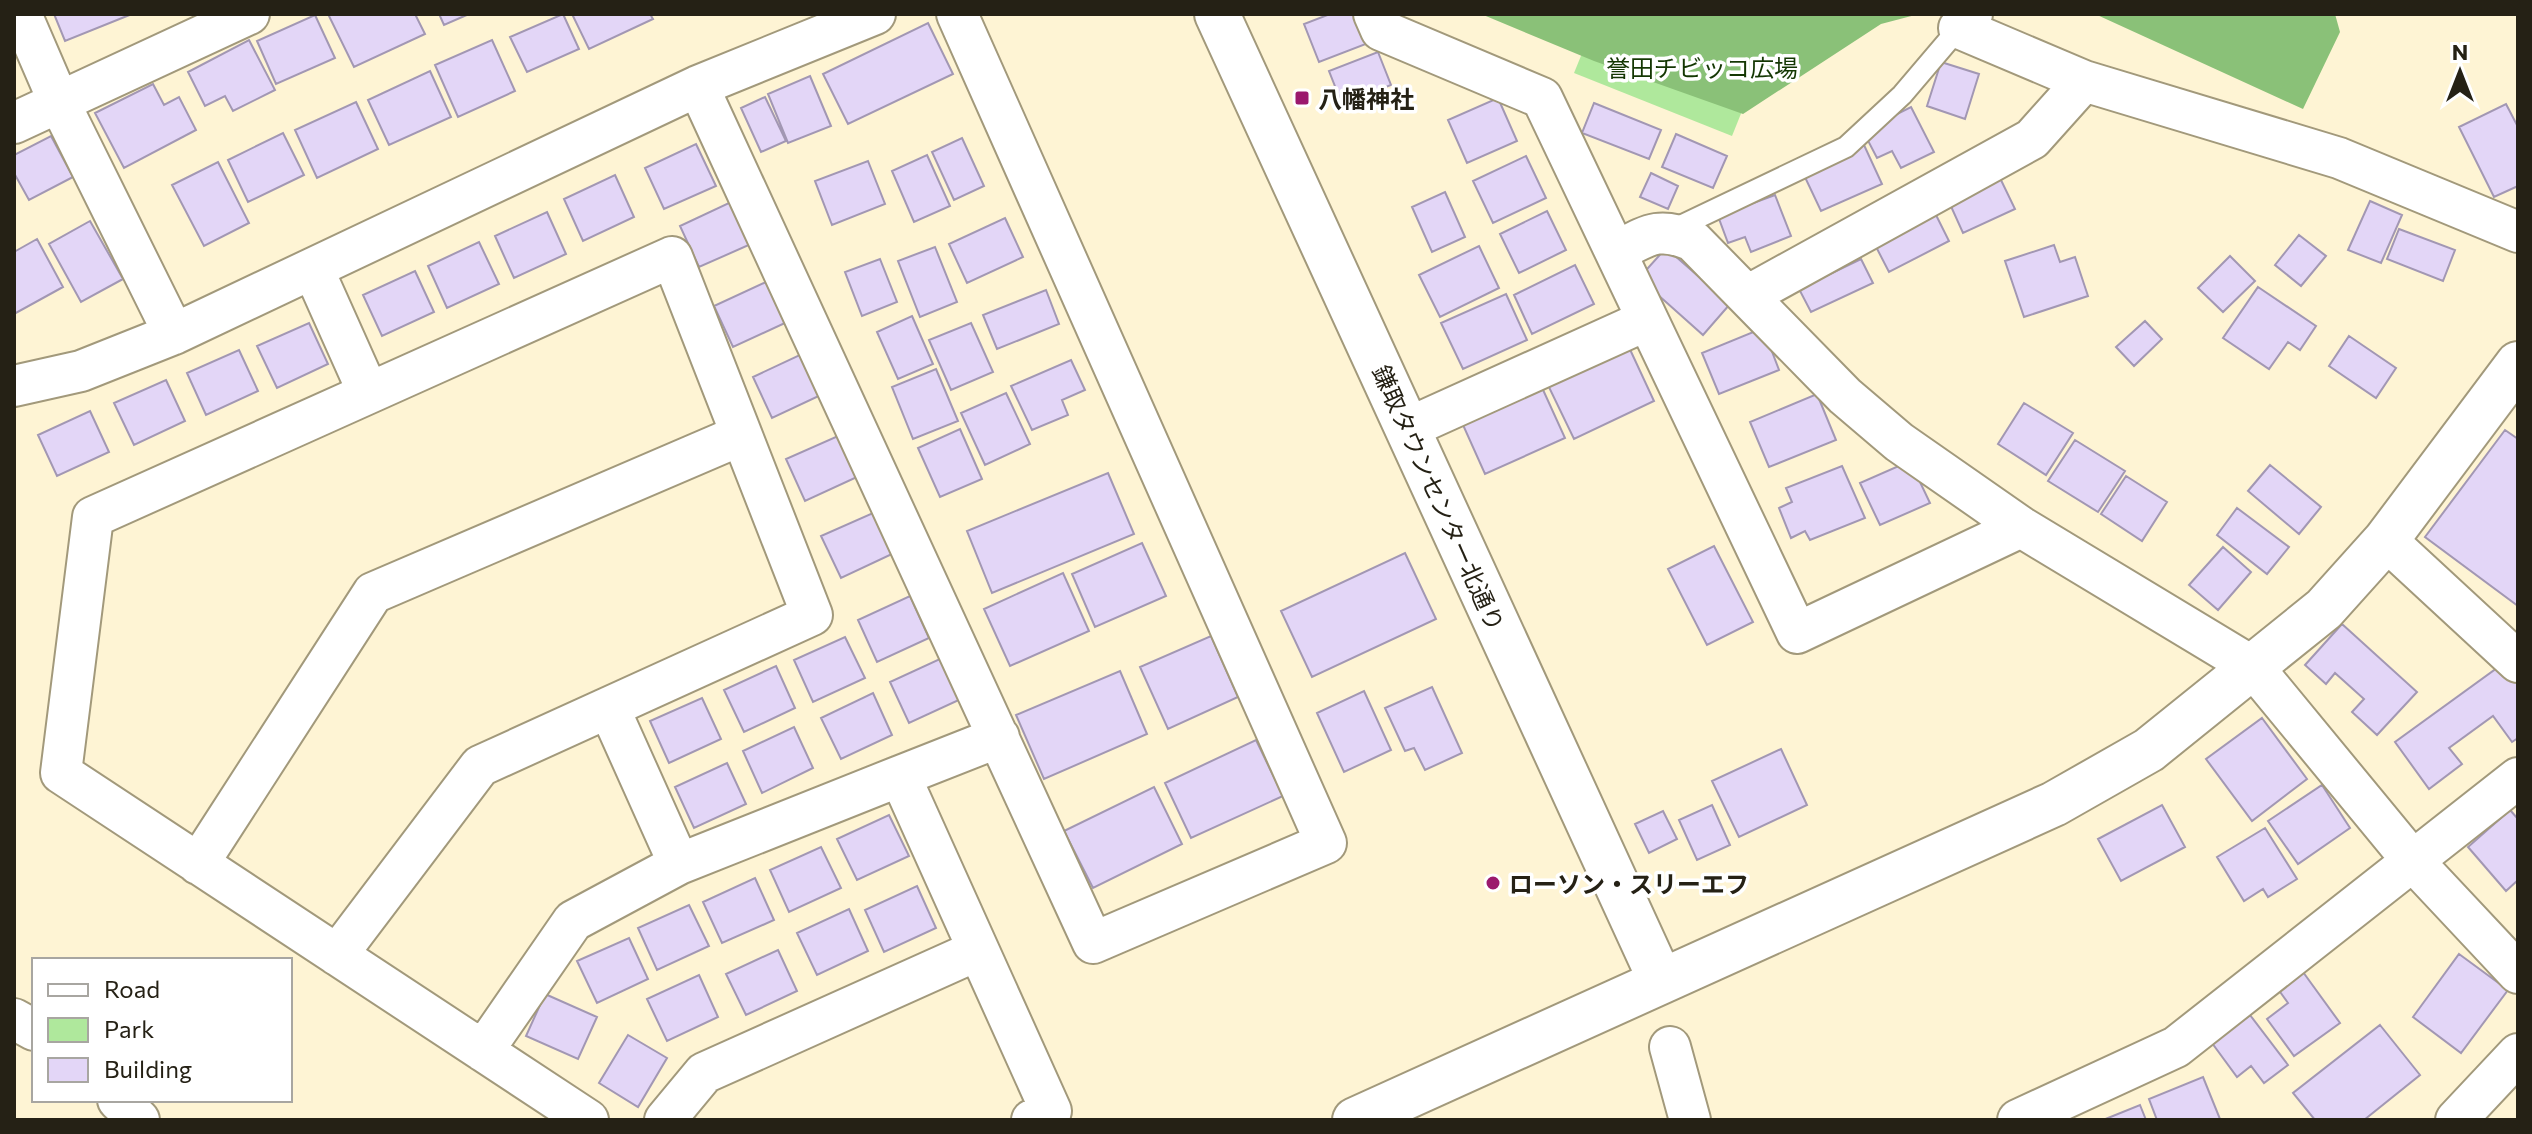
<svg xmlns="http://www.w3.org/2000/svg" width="2532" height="1134" font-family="Commissioner,'Noto Sans JP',sans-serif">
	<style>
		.green { fill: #afe89c }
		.forest { fill: #8ac178 }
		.building { fill: #e3d6f7; stroke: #a297b3; stroke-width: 2 }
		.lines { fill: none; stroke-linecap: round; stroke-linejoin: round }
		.service-casing { stroke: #a2997b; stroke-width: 24 }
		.minor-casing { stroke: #a2997b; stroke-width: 44 }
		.tertiary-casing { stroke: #a2997b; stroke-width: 48 }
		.service { stroke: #fff; stroke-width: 20 }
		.minor { stroke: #fff; stroke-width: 40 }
		.tertiary { stroke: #fff; stroke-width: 44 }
		.poi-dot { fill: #9b196d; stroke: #fff; stroke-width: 3 }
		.labels { text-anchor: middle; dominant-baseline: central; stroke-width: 7; stroke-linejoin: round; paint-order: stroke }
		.park-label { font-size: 24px; fill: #143703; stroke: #fff }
		.poi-label { font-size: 24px; font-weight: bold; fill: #252115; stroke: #fff; text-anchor: start }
		.street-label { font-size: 24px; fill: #252115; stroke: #fff }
	</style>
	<rect width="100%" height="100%" fill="#fef4d4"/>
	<!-- green -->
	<path class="green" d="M1598 14H1781L1732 136 1574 73Z"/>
	<!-- forest -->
	<path class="forest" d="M1481 14H1919L1881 24 1743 114 1594 61Z
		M2095 14H2335L2340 32 2303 109Z"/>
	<!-- building -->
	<path class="building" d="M54 14H132L65 41Z
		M328 14H415L425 34 354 67Z
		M439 14H469L444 25Z
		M563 14 579 49 527 72 510 37Z
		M572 14H650L653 19 589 49Z
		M1330 14H1360L1371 42 1319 62 1304 24Z
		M315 15 335 58 276 84 257 41Z
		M928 23 953 74 848 124 823 74Z
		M249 40 275 90 233 111 225 96 205 106 188 72Z
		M492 40 515 91 458 117 435 65Z
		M1378 52 1391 85 1342 104 1329 71Z
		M1941 62 1979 74 1965 119 1927 106Z
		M430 71 451 117 389 145 368 100Z
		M810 76 831 126 788 143 768 94Z
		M153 84 164 105 179 97 196 130 124 168 95 113Z
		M765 97 786 141 761 152 741 108Z
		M1498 98 1517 141 1467 163 1448 120Z
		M356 102 378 149 317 178 295 130Z
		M1594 103 1661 130 1649 159 1582 133Z
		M2506 104 2518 127V186L2494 197 2459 127Z
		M1911 107 1934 152 1901 168 1892 151 1877 158 1863 131Z
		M283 133 304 175 248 202 228 160Z
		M1676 134 1727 156 1713 188 1662 167Z
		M51 136 73 177 29 200 14 173V155Z
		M962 138 984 186 954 200 932 152Z
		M696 144 716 186 664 209 645 168Z
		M1864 145 1882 184 1821 211 1803 173Z
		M927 155 950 206 914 222 892 171Z
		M1526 156 1546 198 1493 223 1473 181Z
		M868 161 885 204 832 225 815 181Z
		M218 162 249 223 204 246 172 185Z
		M1651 173 1678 186 1668 209 1640 197Z
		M615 175 634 217 583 241 564 199Z
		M2000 178 2015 209 1963 233 1949 202Z
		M1445 192 1465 237 1432 252 1412 207Z
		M1775 195 1791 236 1751 252 1745 237 1728 243 1718 216Z
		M2370 201 2402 215 2381 263 2348 250Z
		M731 202 751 244 699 267 680 226Z
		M1932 207 1949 241 1889 272 1872 239Z
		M1547 211 1566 250 1519 273 1500 234Z
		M547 212 566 254 514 278 495 236Z
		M1005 218 1023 257 967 283 949 244Z
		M90 221 123 279 81 302 49 244Z
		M2399 229 2455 250 2443 281 2387 259Z
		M2299 235 2326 256 2301 286 2275 265Z
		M37 239 63 287 14 314V252Z
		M479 242 499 284 447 308 428 266Z
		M2054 245 2060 262 2075 257 2088 296 2024 317 2005 261Z
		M1479 246 1499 288 1440 317 1419 275Z
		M935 247 957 302 920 317 898 261Z
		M1666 248 1730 304 1703 335 1639 278Z
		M2230 256 2255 281 2223 312 2198 288Z
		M880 259 897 302 862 316 845 272Z
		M1861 259 1873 283 1811 312 1799 289Z
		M1575 265 1594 304 1532 334 1514 295Z
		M415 271 434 312 382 336 363 295Z
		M766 282 785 323 733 347 714 306Z
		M2258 287 2316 326 2300 350 2288 342 2269 369 2223 338Z
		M1046 290 1059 324 997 349 983 315Z
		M1506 294 1527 340 1463 369 1441 323Z
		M912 316 933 364 898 379 877 332Z
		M2145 321 2162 339 2134 366 2116 347Z
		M309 323 328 364 277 388 257 346Z
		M971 323 993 372 951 390 929 340Z
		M1763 328 1779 370 1719 394 1702 353Z
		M2349 336 2396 368 2376 398 2329 366Z
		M1627 343 1654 401 1574 439 1546 381Z
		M239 350 258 391 206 415 187 373Z
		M804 353 823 394 772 418 753 377Z
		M1071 360 1085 390 1062 400 1068 415 1032 430 1011 386Z
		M936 369 958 421 913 439 892 387Z
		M166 380 185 421 134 445 114 403Z
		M1539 381 1565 438 1485 474 1459 416Z
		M1006 393 1030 444 985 465 961 413Z
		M1817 394 1836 440 1769 467 1750 422Z
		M2024 403 2073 433 2046 475 1998 444Z
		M90 411 109 452 57 476 38 435Z
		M960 429 982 479 940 497 918 448Z
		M2505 430 2518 439V606L2425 537Z
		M838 436 857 477 805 501 786 459Z
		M2075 440 2125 471 2098 512 2048 481Z
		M1910 461 1930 503 1880 525 1860 483Z
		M2270 465 2321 507 2299 534 2248 491Z
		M1842 466 1865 518 1810 540 1805 531 1791 538 1779 508 1792 502 1786 488Z
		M1108 473 1134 534 992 593 967 531Z
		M2126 476 2167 502 2142 541 2101 514Z
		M2237 508 2289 547 2267 574 2217 535Z
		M873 513 892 554 841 578 821 536Z
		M1142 543 1166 596 1095 627 1072 574Z
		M1714 546 1753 622 1707 645 1668 569Z
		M2223 547 2251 572 2218 610 2189 585Z
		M1405 553 1436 619 1312 677 1281 611Z
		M1063 573 1089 631 1010 666 984 609Z
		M910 596 929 638 877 662 858 620Z
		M2342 624 2417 692 2377 735 2352 712 2364 699 2335 673 2326 684 2305 665Z
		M1211 636 1238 697 1168 729 1140 667Z
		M845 637 865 678 813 702 794 660Z
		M942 658 961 699 909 723 890 682Z
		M2504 663 2518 682V738L2512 742 2493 716 2449 748 2462 764 2429 789 2395 742Z
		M776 666 795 708 744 732 724 690Z
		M1120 671 1147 734 1044 779 1016 715Z
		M1432 687 1462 753 1425 770 1414 748 1405 751 1385 708Z
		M1364 691 1391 750 1344 772 1317 713Z
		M873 693 892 735 841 759 821 718Z
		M702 698 721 739 669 763 650 721Z
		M2262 718 2307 779 2252 821 2206 759Z
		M794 727 813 768 762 793 743 751Z
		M1256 740 1283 796 1191 838 1165 783Z
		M1781 749 1807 805 1739 837 1712 781Z
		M727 763 746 804 694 828 675 787Z
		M2322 785 2350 828 2298 864 2268 821Z
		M1154 787 1182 844 1093 888 1064 831Z
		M1712 805 1730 845 1697 860 1679 820Z
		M2162 805 2185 847 2121 881 2098 839Z
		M2510 810 2518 819V880L2506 891 2468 847Z
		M1663 811 1677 839 1649 853 1635 824Z
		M889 815 909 856 857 880 837 839Z
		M2265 828 2297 879 2268 897 2263 889 2244 901 2217 857Z
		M821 847 841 888 789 912 770 870Z
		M755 878 774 920 722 943 703 902Z
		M917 886 936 928 884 952 865 910Z
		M689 905 709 946 657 970 638 928Z
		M849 909 868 951 817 975 797 933Z
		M629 938 648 979 597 1003 577 961Z
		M778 950 797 991 746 1015 726 974Z
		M2459 954 2508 990 2461 1053 2413 1017Z
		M2303 972 2340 1023 2294 1056 2267 1019 2288 1003 2278 989Z
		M699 975 718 1017 667 1041 647 999Z
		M545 994 597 1017 578 1059 526 1036Z
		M2250 1015 2288 1065 2264 1083 2251 1066 2237 1077 2212 1043Z
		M2380 1025 2420 1075 2364 1120H2315L2293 1093Z
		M628 1035 667 1058 638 1107 599 1083Z
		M2203 1077 2220 1119 2157 1120 2149 1099Z
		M2140 1105 2146 1120H2103Z"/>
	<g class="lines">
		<defs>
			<path id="service" d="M1670 231 1846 147 1902 95 1959 28"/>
			<path id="minor" d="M21 14 59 102 174 334
				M1374 14 1381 30 1542 98 1797 633 2021 527
				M1972 14 1959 28 2084 81 2339 158 2518 232
				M698 86 1093 943 1326 843 957 14
				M14 123 249 14
				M1618 251C1648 235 1659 226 1693 241L1845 396 1899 442 2021 527 2253 667 2412 860 2518 973
				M313 269 368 392
				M1749 295 2032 139 2084 81
				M14 386 81 371 174 334 698 86 875 14
				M1408 428 1647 320
				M2386 540 2518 662
				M609 708 679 864
				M900 776 999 737
				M198 864 373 593 741 435
				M337 955 480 766 812 615 672 257 93 517 61 773 588 1120
				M14 1019 34 1030
				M1670 1047 1690 1120
				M483 1051 573 921 679 864 900 776 1051 1111 1032 1120
				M118 1100 139 1120
				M665 1120 704 1073 978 950
				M2018 1120 2176 1047 2518 778
				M2456 1120 2518 1054"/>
			<path id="tertiary" d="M1217 14 1661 981
				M1355 1120 2054 804 2149 750 2324 609 2386 540 2518 364"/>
		</defs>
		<!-- service casing -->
		<use href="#service" class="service-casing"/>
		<!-- minor casing -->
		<use href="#minor" class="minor-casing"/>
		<!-- tertiary casing -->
		<use href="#tertiary" class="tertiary-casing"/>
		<!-- service -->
		<use href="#service" class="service"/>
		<!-- minor -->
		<use href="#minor" class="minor"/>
		<!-- tertiary -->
		<use href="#tertiary" class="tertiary"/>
	</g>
	<!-- markers -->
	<g class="poi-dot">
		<rect x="1294" y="90" width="16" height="16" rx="4"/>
		<circle cx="1493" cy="883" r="8"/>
	</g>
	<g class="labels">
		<!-- park labels -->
		<g class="park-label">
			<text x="1702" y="67">誉田チビッコ広場</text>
		</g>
		<!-- poi labels -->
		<g class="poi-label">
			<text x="1318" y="98">八幡神社</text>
			<text x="1509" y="883">ローソン・スリーエフ</text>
		</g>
		<!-- street labels -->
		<g class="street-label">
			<text transform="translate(1439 498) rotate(66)">鎌取タウンセンター北通り</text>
		</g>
	</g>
	<!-- border -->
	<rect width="2532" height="1134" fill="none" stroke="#252115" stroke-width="32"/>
	<!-- legend -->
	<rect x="32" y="958" width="260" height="144" fill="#ffffff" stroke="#a8a6a1" stroke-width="2"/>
	<rect x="48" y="984" width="40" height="12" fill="#ffffff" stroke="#a8a6a1" stroke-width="2"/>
	<text x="104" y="998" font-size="24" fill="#252115">Road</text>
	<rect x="48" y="1018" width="40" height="24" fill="#afe89c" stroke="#a8a6a1" stroke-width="2"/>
	<text x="104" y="1038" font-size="24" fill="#252115">Park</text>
	<rect x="48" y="1058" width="40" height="24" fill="#e3d6f7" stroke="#a8a6a1" stroke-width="2"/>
	<text x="104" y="1078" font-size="24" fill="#252115">Building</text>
	<!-- north arrow -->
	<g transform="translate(2460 72)" stroke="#ffffff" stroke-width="6" paint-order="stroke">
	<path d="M0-6L14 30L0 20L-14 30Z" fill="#252115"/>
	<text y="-12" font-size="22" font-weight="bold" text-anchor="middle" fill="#252115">N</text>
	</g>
</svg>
